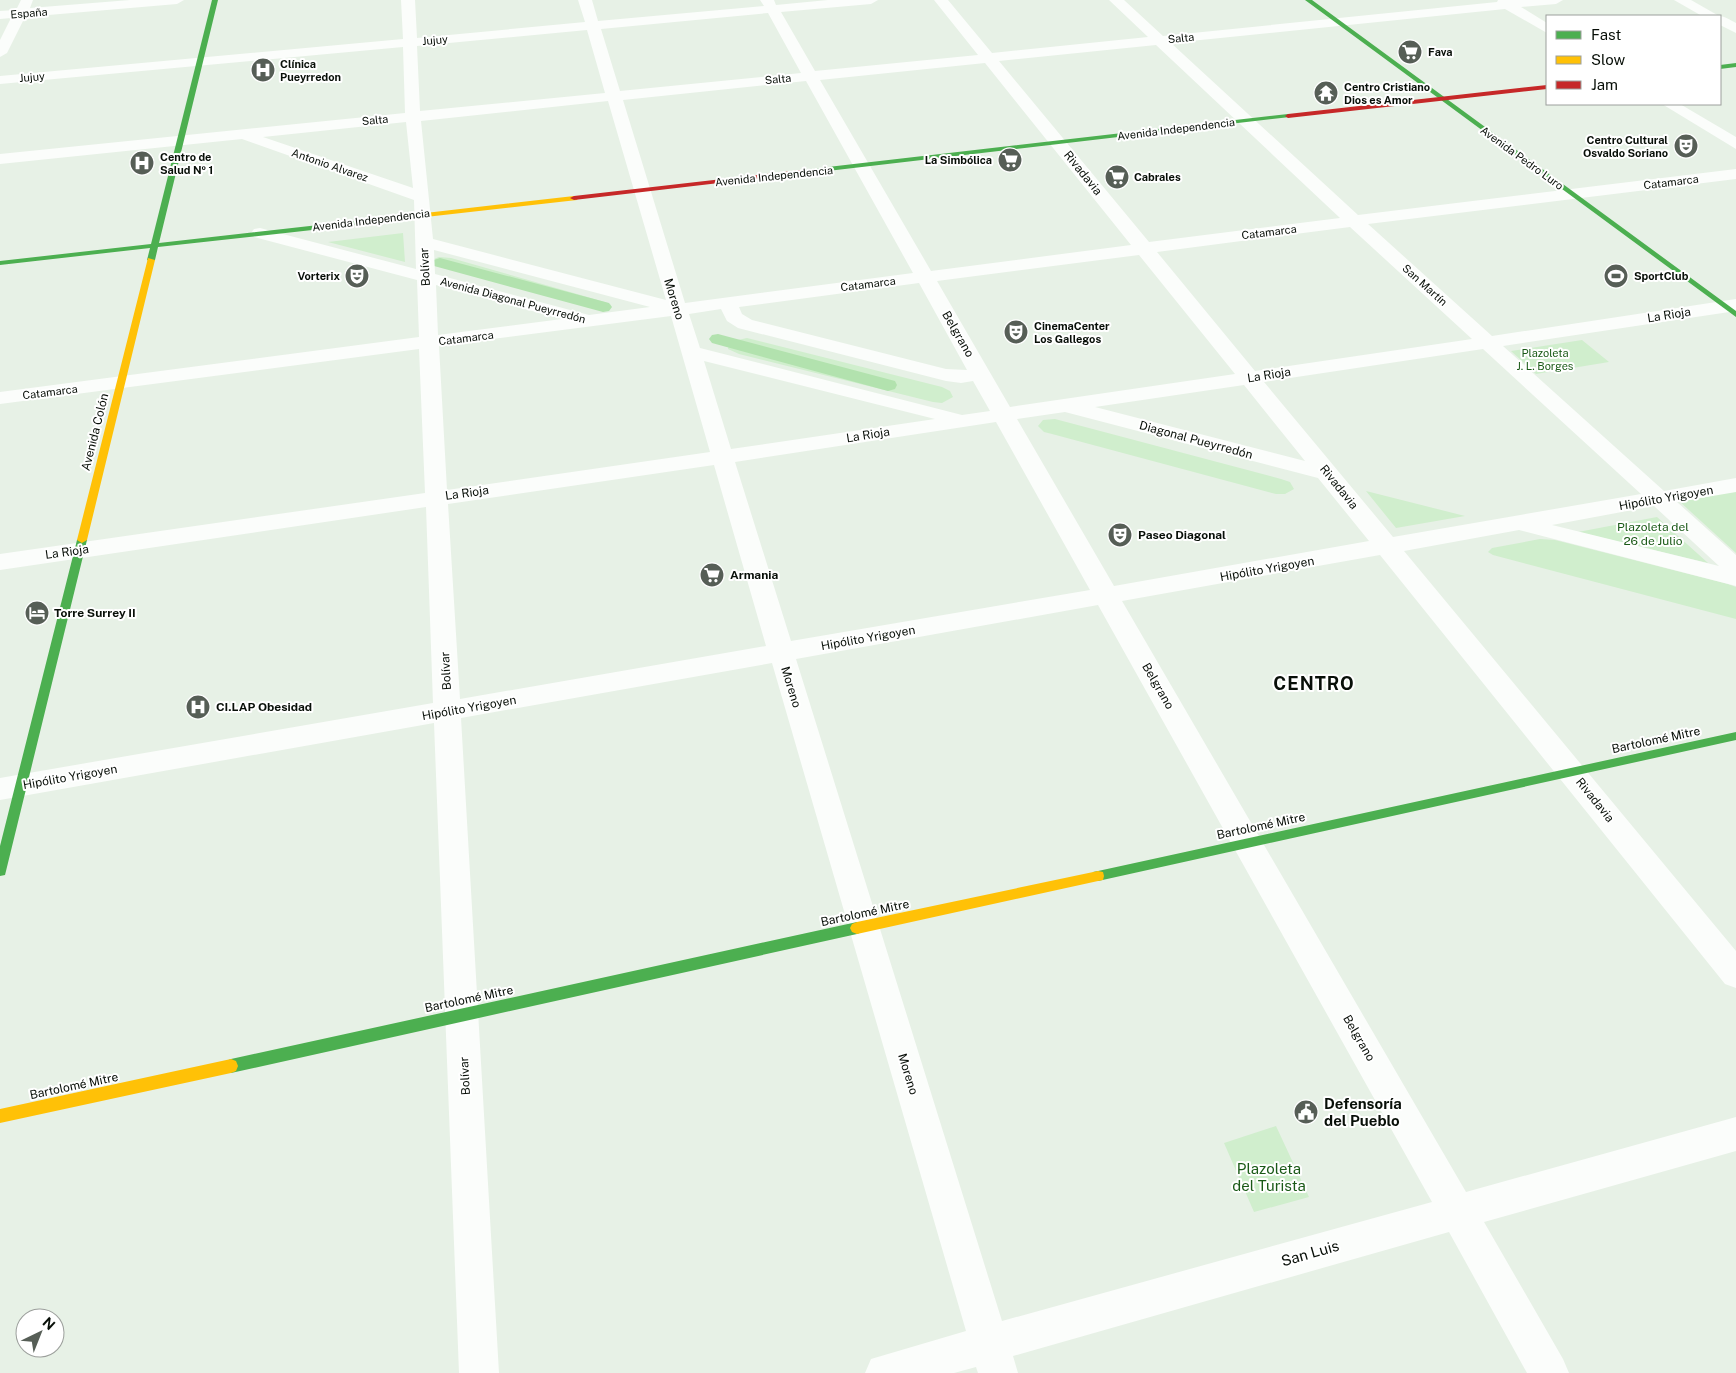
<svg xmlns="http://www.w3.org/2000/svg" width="1736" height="1373" font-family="'Public Sans',sans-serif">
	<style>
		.green { fill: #d0eecd }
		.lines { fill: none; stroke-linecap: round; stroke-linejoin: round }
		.canal { fill: #b2e2ae; fill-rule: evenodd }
		.street { fill: #fbfdfb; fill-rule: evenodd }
		.fast { fill: #4caf50; fill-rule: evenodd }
		.slow { fill: #ffc107; fill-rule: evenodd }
		.jam { fill: #c62828; fill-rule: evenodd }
		.labels { text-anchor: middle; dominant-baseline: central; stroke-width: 4; stroke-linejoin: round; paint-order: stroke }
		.far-street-label { font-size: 11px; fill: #080f08; stroke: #fff }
		.far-poi-label { font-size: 11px; font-weight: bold; fill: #080f08; stroke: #fff; text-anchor: start }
		.far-park-label { font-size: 11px; fill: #1a5a17; stroke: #fff }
		.street-label { font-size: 12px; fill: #080f08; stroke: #fff }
		.park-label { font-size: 12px; fill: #1a5a17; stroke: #fff }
		.poi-label { font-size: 12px; font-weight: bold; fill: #080f08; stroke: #fff; text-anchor: start }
		.near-poi-label { font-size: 15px; font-weight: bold; fill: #080f08; stroke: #fff; text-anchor: start }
		.near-park-label { font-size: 15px; fill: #1a5a17; stroke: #fff }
		.near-street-label { font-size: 15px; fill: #080f08; stroke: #fff }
		.district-label { font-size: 18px; font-weight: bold; letter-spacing: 1px; fill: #080f08; stroke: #fff }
	</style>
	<rect width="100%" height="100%" fill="#e7f1e6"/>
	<!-- green -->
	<path class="green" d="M403 233 405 262 328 242Z
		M439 257 451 258 605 302 611 305 608 308H598L436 263 434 259Z
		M747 338 942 387 950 391 953 397 942 403 933 402 739 354 728 349 729 342Z
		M1582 340 1609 362 1536 374 1511 351Z
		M1055 419 1281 479 1290 482 1294 489 1285 494H1276L1052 434 1044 432 1038 426 1043 420Z
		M1366 491 1465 516 1396 528Z
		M1736 491V553L1679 501Z
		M1657 517 1708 563 1578 532Z
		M1540 539 1555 540 1728 584 1736 587V619L1493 555 1488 552 1492 548Z
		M1276 1126 1309 1197 1254 1212 1224 1143Z"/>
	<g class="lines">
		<!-- canal -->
		<path class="canal" d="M440 258 609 303 612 307 609 311 603 312 434 266 432 263 434 260Z
			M718 334 895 381 897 385 895 389 888 391 712 343 709 339 712 335Z"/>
		<!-- street -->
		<path class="street" d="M21 0H33L30 8 130 0H184L177 4 25 17 7 53 0 57V40L11 18 0 19V11L16 10Z
			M401 0H415L417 38 585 22 578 0H592L598 21 764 6 760 0H774L776 5 828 0H878L871 4 781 12 815 71 978 55 934 0H948L992 53 1148 37 1109 0H1124L1163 36 1497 2 1498 0H1563L1556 4 1521 7 1547 23V33L1505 9 1171 43 1358 215 1736 169V179L1368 224 1492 336 1736 299V311L1503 346 1664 491 1736 478V492L1677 502 1736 555V586L1519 530 1404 551 1736 951V988L1725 984 1380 555 1122 601 1466 1192 1736 1117V1151L1484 1222 1563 1359 1569 1373H1527L1449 1232 1013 1356 1018 1373H978L976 1367 954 1373H865L871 1359 966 1331 772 663 461 718 499 1373H459L434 723 0 800V778L433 703 426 507 0 570V554L425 493 419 349 0 404V392L419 337 417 280 254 237 251 233 254 229 260 228 416 269 414 200 242 139 0 164V154L405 113 403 47 0 84V76L403 39ZM768 13 801 73 620 91 601 29ZM587 30 605 93 420 111 417 46ZM1156 45 1340 218 1149 242 999 61ZM985 63 1131 245 931 271 820 80ZM806 81 913 273 685 303 623 100ZM608 101 666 300 433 239 421 121ZM406 122 413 188 263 137ZM1350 227 1472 339 1255 371 1157 252ZM434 250 650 307 589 315 435 274ZM1139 255 1235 374 1010 407 937 281ZM919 283 967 370 946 369 752 320 742 314 739 307ZM436 285 562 319 438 335ZM721 309 727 321 738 328 946 381 961 383 973 381 990 411 962 415 700 348 689 314ZM671 316 710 452 447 490 439 346ZM1483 349 1641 494 1393 537 1264 382ZM704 361 935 419 731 449ZM1244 385 1305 461 1095 407ZM1065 412 1318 478 1369 541 1114 586 1017 419ZM996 422 1090 590 791 641 735 462ZM714 465 766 646 460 699 448 504ZM1654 506 1719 566 1552 525ZM1098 605 1432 1202 1002 1321 796 659Z
			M1674 0H1691L1719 16H1702Z
			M1719 16C1725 16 1730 20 1736 23V33L1720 25Z
			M1662 104H1680L1736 137V149Z"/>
		<!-- fast -->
		<path class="fast" d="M212 0H218L159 243 408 215H411V219L158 247 155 260 151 262 147 260 150 248 0 265V261L151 244Z
			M1305 0H1312L1736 311V317Z
			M1736 63V67L1720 69V65Z
			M1288 114 1291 116 1290 117 802 174 798 172 802 170Z
			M82 537 87 540 6 871 5 875 0 876V846L77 540Z
			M1736 732V740L1098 881 1093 880 1092 876 1093 872 1098 871Z
			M857 922 862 924 864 928 862 932 857 934 231 1073 226 1071 224 1066 226 1061 231 1059Z"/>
		<!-- slow -->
		<path class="slow" d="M574 196 578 198 577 200 408 219 404 217 408 215Z
			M148 258 155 260 87 540 82 543 77 540Z
			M1098 871 1103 872 1104 876 1103 880 1098 881 857 934 852 932 850 928 852 924 857 922Z
			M231 1059 236 1061 238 1066 236 1071 231 1073 0 1123V1109Z"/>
		<!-- jam -->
		<path class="jam" d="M1547 85V89L1288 118 1285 116 1288 114Z
			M802 170 804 171V173L574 200 570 198 574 196Z"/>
	</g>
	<!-- icons -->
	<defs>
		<symbol id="supermarket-disc" viewBox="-11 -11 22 22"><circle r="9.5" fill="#565e56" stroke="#fff"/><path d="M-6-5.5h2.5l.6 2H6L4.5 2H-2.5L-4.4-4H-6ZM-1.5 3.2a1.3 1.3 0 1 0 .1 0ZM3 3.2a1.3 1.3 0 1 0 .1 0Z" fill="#fff"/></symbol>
		<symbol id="hospital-disc" viewBox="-11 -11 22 22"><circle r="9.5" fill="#565e56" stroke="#fff"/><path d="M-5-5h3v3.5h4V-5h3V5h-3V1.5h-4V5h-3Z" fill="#fff"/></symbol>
		<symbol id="temple-disc" viewBox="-11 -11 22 22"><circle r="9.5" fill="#565e56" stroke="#fff"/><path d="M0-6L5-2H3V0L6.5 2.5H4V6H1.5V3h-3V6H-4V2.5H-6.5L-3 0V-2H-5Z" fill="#fff"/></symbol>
		<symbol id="theatre-disc" viewBox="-11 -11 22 22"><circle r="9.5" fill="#565e56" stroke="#fff"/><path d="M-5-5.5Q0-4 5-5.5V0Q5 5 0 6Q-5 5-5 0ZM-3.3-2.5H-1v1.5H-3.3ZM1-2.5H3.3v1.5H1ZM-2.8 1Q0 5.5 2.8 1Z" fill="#fff"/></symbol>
		<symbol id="stadium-disc" viewBox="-11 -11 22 22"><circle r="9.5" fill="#565e56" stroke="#fff"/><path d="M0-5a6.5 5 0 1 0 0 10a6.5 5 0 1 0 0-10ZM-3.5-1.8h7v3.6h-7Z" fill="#fff"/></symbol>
		<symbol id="hotel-disc" viewBox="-11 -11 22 22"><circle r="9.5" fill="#565e56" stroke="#fff"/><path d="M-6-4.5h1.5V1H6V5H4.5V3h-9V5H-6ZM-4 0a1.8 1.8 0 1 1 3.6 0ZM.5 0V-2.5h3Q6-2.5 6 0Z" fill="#fff"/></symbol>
		<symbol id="civic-disc" viewBox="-11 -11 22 22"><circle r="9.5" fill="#565e56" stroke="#fff"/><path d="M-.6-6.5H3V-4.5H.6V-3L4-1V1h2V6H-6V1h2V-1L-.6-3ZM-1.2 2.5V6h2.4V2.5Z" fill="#fff"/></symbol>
	</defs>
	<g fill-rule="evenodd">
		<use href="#supermarket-disc" x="1396" y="38" width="28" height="28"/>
		<use href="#hospital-disc" x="249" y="56" width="28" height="28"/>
		<use href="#temple-disc" x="1312" y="79" width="28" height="28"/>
		<use href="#theatre-disc" x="1672" y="132" width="28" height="28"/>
		<use href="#supermarket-disc" x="996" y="146" width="28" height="28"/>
		<use href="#hospital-disc" x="128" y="149" width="28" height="28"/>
		<use href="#supermarket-disc" x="1103" y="163" width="28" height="28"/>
		<use href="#theatre-disc" x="343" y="262" width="28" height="28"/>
		<use href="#stadium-disc" x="1602" y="262" width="28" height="28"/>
		<use href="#theatre-disc" x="1002" y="318" width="28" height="28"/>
		<use href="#theatre-disc" x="1106" y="521" width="28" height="28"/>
		<use href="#supermarket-disc" x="698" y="561" width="28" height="28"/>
		<use href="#hotel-disc" x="23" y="599" width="28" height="28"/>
		<use href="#hospital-disc" x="184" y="693" width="28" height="28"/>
		<use href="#civic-disc" x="1292" y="1098" width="28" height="28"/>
	</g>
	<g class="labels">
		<!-- far-street labels -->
		<g class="far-street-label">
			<text transform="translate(29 13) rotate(-5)">España</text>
			<text transform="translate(1181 38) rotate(-6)">Salta</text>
			<text transform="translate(435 40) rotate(-5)">Jujuy</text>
			<text transform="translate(32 77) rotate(-5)">Jujuy</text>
			<text transform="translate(778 79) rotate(-6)">Salta</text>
			<text transform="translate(375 120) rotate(-6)">Salta</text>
			<text transform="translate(1176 129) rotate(-7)">Avenida Independencia</text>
			<text transform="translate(1522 158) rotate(36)">Avenida Pedro Luro</text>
			<text transform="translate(330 165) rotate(19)">Antonio Alvarez</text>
			<text transform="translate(774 176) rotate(-6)">Avenida Independencia</text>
			<text transform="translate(1671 182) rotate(-7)">Catamarca</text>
			<text transform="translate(371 220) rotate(-7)">Avenida Independencia</text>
			<text transform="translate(1269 232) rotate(-7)">Catamarca</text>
			<text transform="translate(868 284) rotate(-7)">Catamarca</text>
			<text transform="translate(1425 285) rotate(42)">San Martín</text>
			<text transform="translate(513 300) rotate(15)">Avenida Diagonal Pueyrredón</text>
			<text transform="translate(466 338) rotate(-7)">Catamarca</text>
			<text transform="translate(50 392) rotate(-7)">Catamarca</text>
		</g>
		<!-- far-poi labels -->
		<g class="far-poi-label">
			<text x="1428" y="52">Fava</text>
			<text x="280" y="64">Clínica<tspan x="280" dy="13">Pueyrredon</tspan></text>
			<text x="1344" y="87">Centro Cristiano<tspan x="1344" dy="13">Dios es Amor</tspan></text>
			<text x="1668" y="140" text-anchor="end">Centro Cultural<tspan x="1668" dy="13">Osvaldo Soriano</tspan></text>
			<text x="160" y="157">Centro de<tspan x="160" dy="13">Salud Nº 1</tspan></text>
			<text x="992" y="160" text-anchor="end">La Simbólica</text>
			<text x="1134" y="177">Cabrales</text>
			<text x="340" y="276" text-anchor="end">Vorterix</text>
			<text x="1634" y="276">SportClub</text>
			<text x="1034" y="326">CinemaCenter<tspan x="1034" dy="13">Los Gallegos</tspan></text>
		</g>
		<!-- far-park labels -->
		<g class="far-park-label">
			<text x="1545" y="353">Plazoleta<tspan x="1545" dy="13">J. L. Borges</tspan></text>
		</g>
		<!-- street labels -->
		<g class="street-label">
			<text transform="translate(1083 173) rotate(51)">Rivadavia</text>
			<text transform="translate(425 267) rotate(-93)">Bolívar</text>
			<text transform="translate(674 299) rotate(73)">Moreno</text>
			<text transform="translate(1669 315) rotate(-9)">La Rioja</text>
			<text transform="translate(958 334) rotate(60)">Belgrano</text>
			<text transform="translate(1269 375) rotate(-9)">La Rioja</text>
			<text transform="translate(95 432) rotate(-76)">Avenida Colón</text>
			<text transform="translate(868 435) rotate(-9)">La Rioja</text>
			<text transform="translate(1196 440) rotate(15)">Diagonal Pueyrredón</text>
			<text transform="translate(1339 487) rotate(51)">Rivadavia</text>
			<text transform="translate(467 493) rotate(-8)">La Rioja</text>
			<text transform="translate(1666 498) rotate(-10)">Hipólito Yrigoyen</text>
			<text transform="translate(67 552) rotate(-8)">La Rioja</text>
			<text transform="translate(1267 569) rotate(-10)">Hipólito Yrigoyen</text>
			<text transform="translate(868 638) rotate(-10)">Hipólito Yrigoyen</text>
			<text transform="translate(446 671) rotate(-93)">Bolívar</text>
			<text transform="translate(1158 686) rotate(60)">Belgrano</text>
			<text transform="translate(791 687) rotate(73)">Moreno</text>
			<text transform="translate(469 708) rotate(-10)">Hipólito Yrigoyen</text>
			<text transform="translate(1656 740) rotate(-12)">Bartolomé Mitre</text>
			<text transform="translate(70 777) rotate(-10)">Hipólito Yrigoyen</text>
			<text transform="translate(1595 800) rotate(51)">Rivadavia</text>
			<text transform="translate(1261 826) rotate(-12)">Bartolomé Mitre</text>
			<text transform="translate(865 913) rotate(-12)">Bartolomé Mitre</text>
			<text transform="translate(469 999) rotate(-12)">Bartolomé Mitre</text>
			<text transform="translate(1359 1038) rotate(60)">Belgrano</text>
			<text transform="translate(908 1074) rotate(73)">Moreno</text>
			<text transform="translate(465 1076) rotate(-93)">Bolívar</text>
			<text transform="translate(74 1086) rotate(-12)">Bartolomé Mitre</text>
		</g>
		<!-- park labels -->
		<g class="park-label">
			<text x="1653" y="527">Plazoleta del<tspan x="1653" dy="14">26 de Julio</tspan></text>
		</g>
		<!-- poi labels -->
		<g class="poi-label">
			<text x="1138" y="535">Paseo Diagonal</text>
			<text x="730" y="575">Armania</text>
			<text x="54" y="613">Torre Surrey II</text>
			<text x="216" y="707">CI.LAP Obesidad</text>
		</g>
		<!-- near-poi labels -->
		<g class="near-poi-label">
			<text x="1324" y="1103">Defensoría<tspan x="1324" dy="17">del Pueblo</tspan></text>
		</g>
		<!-- near-park labels -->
		<g class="near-park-label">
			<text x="1269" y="1168">Plazoleta<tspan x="1269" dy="17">del Turista</tspan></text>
		</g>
		<!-- near-street labels -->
		<g class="near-street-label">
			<text transform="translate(1310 1253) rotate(-16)">San Luis</text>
		</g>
		<!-- district labels -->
		<g class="district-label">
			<text x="1314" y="683">CENTRO</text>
		</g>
	</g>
	<!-- legend -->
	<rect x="1546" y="15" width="175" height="90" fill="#ffffff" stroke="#9c9f9c"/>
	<rect x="1556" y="31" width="25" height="8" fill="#4caf50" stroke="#9c9f9c"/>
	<text x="1591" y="40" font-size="15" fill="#080f08">Fast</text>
	<rect x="1556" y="56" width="25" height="8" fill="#ffc107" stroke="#9c9f9c"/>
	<text x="1591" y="65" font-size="15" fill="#080f08">Slow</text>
	<rect x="1556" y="81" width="25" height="8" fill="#c62828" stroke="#9c9f9c"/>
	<text x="1591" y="90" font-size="15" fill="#080f08">Jam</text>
	<!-- north arrow -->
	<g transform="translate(40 1333) rotate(43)"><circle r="24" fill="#ffffff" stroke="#9c9f9c"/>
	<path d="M0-4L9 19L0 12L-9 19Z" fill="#565e56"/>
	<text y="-8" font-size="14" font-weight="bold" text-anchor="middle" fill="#080f08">N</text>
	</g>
</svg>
